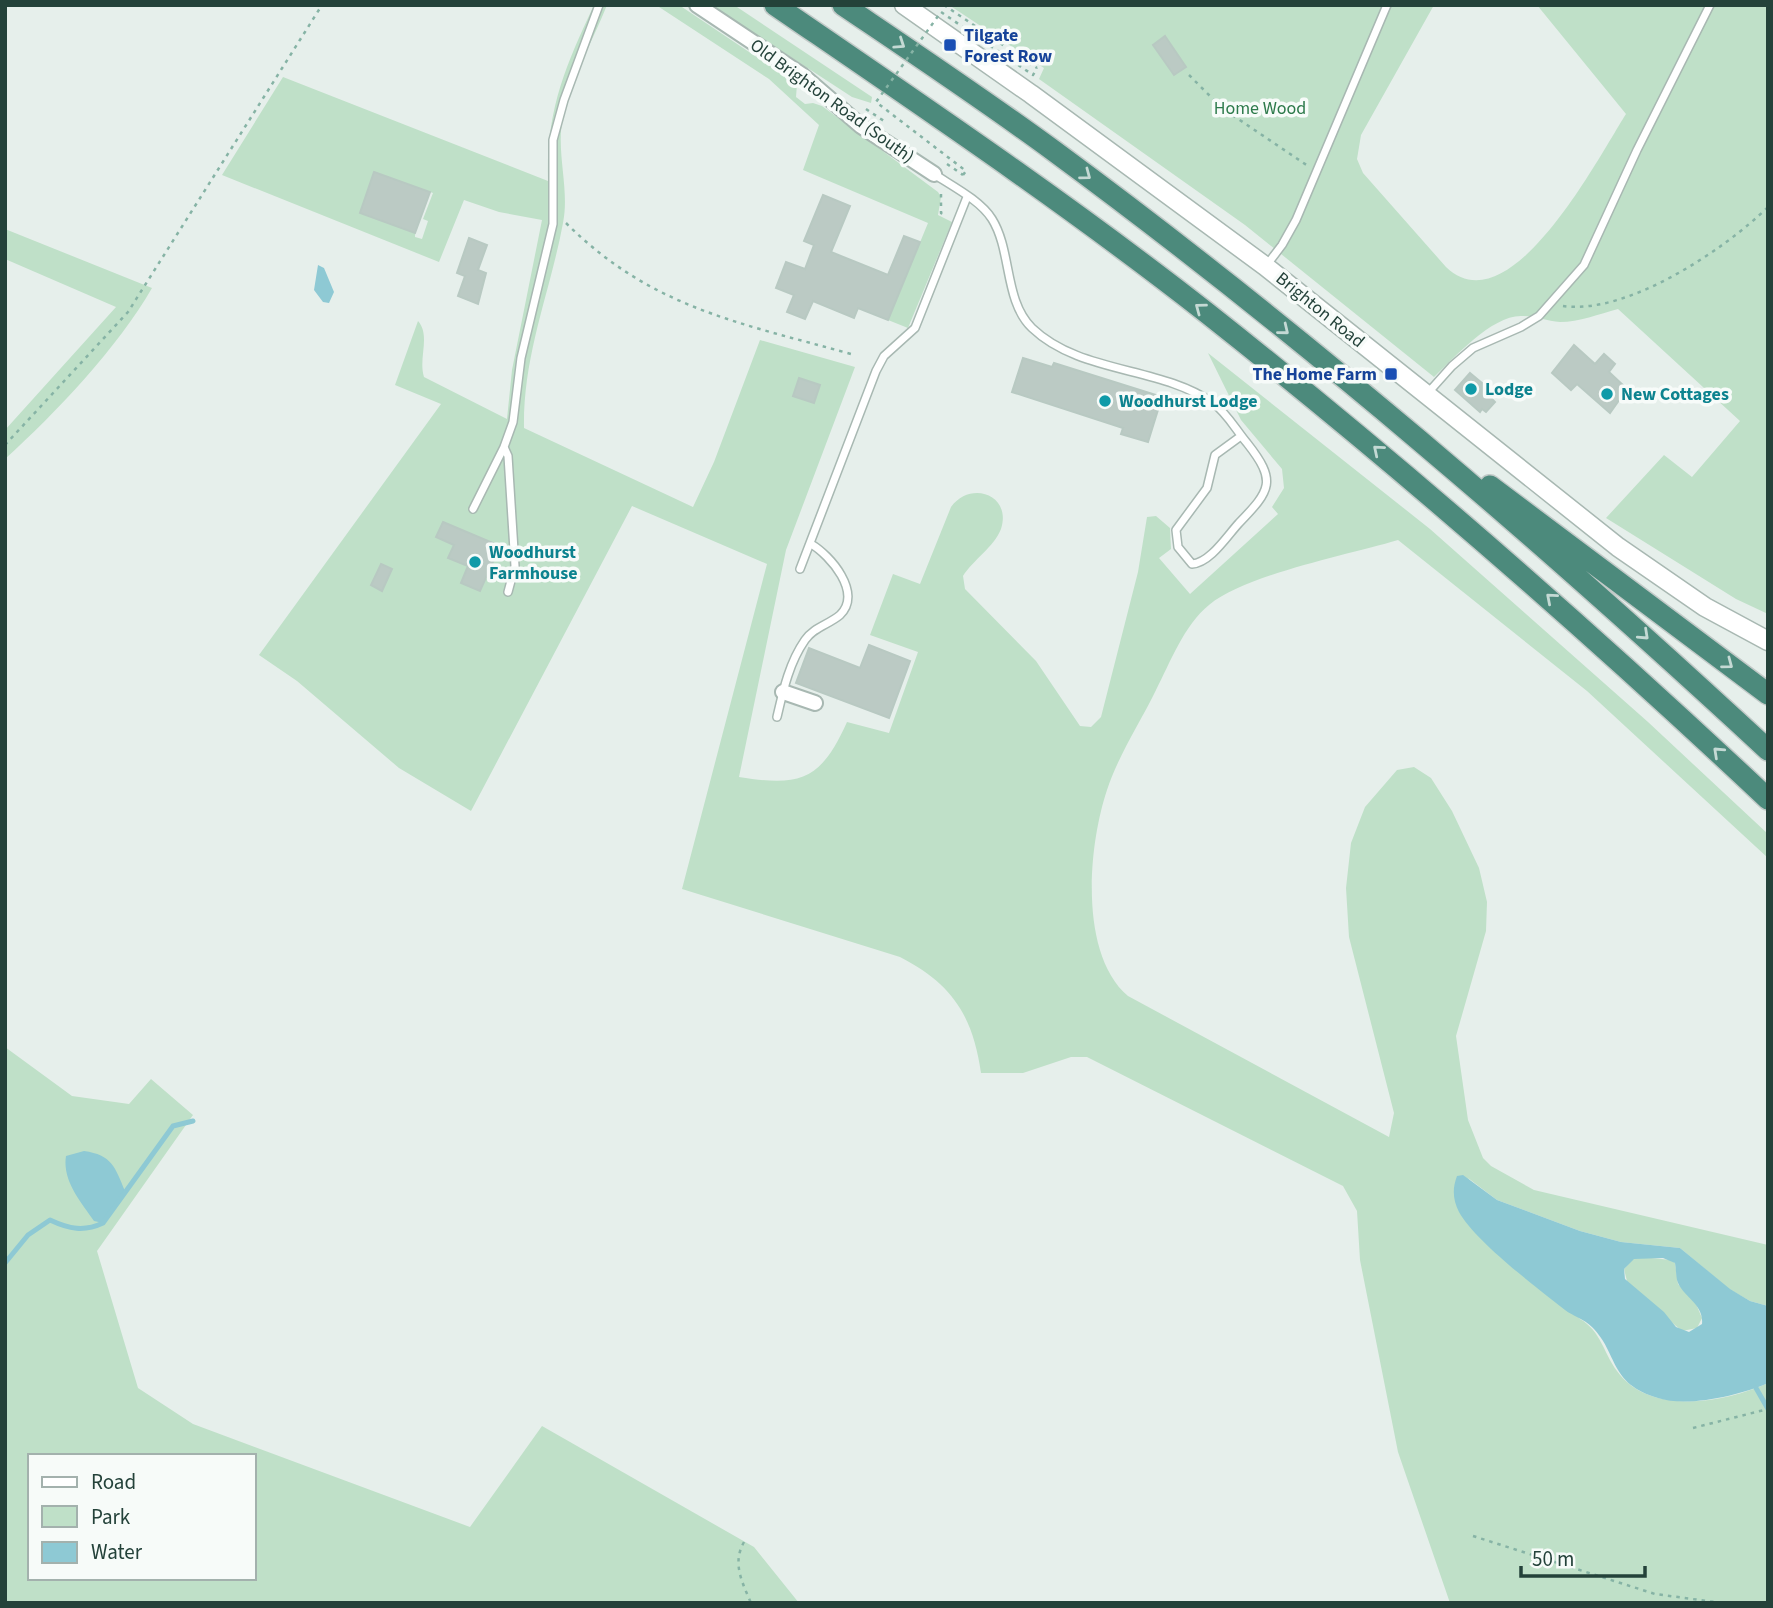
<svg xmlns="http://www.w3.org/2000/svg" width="1773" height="1608" font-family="'Source Sans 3',sans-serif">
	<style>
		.green { fill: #bfe0c8; fill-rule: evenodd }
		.water { fill: #8ec9d4; fill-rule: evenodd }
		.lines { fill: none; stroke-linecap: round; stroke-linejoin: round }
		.stream { stroke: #8ec9d4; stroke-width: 5 }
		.building { fill: #bbcac4; stroke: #b8c9c2; stroke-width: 2 }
		.service-casing { stroke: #a8b8b2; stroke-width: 10 }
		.minor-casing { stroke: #a8b8b2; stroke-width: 18 }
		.tertiary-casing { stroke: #a8b8b2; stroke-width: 21 }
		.trunk-casing { stroke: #c2cac8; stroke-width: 24 }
		.path { stroke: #86b3a5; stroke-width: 2.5; stroke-dasharray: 3.5 5; stroke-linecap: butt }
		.service { stroke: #fff; stroke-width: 7 }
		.minor { stroke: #fff; stroke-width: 14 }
		.tertiary { stroke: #fff; stroke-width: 18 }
		.trunk { stroke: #4c8a7c; stroke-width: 21 }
		.path-bridge { stroke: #86b3a5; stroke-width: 2.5; stroke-dasharray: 3.5 5; stroke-linecap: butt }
		.oneway { stroke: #c4d9d4 }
		.transit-dot { fill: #1a4fb4; stroke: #f7fbf9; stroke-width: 2.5 }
		.culture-dot { fill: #0f9aa8; stroke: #f7fbf9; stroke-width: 2.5 }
		.labels { text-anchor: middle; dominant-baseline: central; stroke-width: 7; stroke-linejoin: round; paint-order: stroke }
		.transit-label { font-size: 18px; font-weight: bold; fill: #164399; stroke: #f7fbf9; text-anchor: start }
		.street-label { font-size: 18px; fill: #24423a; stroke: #f7fbf9 }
		.park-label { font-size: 18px; fill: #2d7a4b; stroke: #f7fbf9 }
		.culture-label { font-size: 18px; font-weight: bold; fill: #0d838f; stroke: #f7fbf9; text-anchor: start }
	</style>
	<rect width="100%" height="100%" fill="#e6efeb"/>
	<!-- green -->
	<path class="green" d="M594 5H607C591 45 565 89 561 131 559 162 569 193 563 223 550 293 523 354 524 428L693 507 714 462 760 340 855 367 786 550 739 777C801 787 821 780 847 722L889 733 918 652 870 635 893 574 920 584 951 507C971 480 1012 495 1001 529 994 547 973 560 963 576L965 589 1036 661 1080 726 1091 727 1101 717 1138 572 1147 517 1156 516 1170 528 1171 549 1159 558 1190 594 1278 514 1272 507 1284 488 1282 469 1241 420 1208 353 1430 529 1648 722 1768 834V858L1587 691 1398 540C1348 555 1247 574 1209 605 1184 625 1170 663 1156 690 1140 723 1118 756 1107 790 1088 847 1079 954 1128 996L1389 1137 1394 1113 1349 937 1346 888 1351 843 1365 807 1397 770 1414 767 1431 778 1452 811 1479 868 1487 902 1486 931 1456 1036 1468 1120 1483 1158 1491 1166 1534 1190 1768 1245V1306L1750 1301 1729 1289 1680 1248 1621 1242 1580 1231 1497 1200 1468 1178 1580 1319C1601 1331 1603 1352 1617 1371 1649 1416 1725 1403 1768 1383V1603H1450L1398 1452 1360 1260 1357 1211 1343 1186 1087 1057H1071L1023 1073H981C973 1017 953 984 900 957L682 889 767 564 632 506 471 811 399 768 297 681 259 655 441 404 395 385 418 321C431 336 418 358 424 377L507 419 512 370 542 220 499 212 464 200 439 262 222 175 283 77 548 181C546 111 565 67 594 5ZM374 173 433 193 423 219 428 221 422 239 415 237V233L360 213Z
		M656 5H679L688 11 797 84 796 97 805 104 813 103 822 106 938 192 941 197 938 215 952 222 908 328 888 320 928 223 803 170 819 125 769 79Z
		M711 5H734L872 97 871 103 852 97Z
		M949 5H1434L1361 135 1357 159 1363 173 1446 267C1510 329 1599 156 1626 114L1537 5H1768V614L1736 599 1606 518 1664 455 1692 477 1740 421 1618 309C1599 314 1579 322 1560 322 1547 321 1534 316 1522 316 1492 315 1454 358 1434 377L1245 225 1039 79 1044 68Z
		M5 229 152 288C118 347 56 413 5 459V430L116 307 5 259Z
		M5 1047 72 1096 129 1104 151 1079 193 1115 97 1251 138 1388 193 1424 470 1527 542 1426 754 1547 799 1603H5ZM30 1456H254V1578H30Z
		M1642 1257 1671 1260 1675 1263 1678 1284 1696 1304 1702 1318 1697 1328 1682 1331 1628 1285 1624 1269 1634 1258Z"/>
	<!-- water -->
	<path class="water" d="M318 265 324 268 334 292 329 303 323 302 314 290Z
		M84 1151C112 1155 115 1167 125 1191L103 1223 94 1221C81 1202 62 1181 66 1156Z
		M1463 1175 1497 1200 1580 1231 1621 1242 1680 1248 1730 1289 1750 1301 1768 1306V1383C1741 1395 1687 1408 1658 1398 1608 1383 1619 1354 1592 1327 1584 1319 1573 1316 1565 1310 1537 1288 1475 1241 1459 1212 1453 1200 1452 1189 1457 1176ZM1663 1258 1675 1263C1676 1269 1676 1275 1677 1280 1682 1297 1704 1303 1702 1324L1689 1332 1676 1327 1664 1312 1625 1279 1624 1269 1634 1259Z"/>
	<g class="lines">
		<!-- stream -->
		<path class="stream" d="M5 1263 28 1235 50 1220C69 1229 84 1232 103 1223L173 1126 193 1121
			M1756 1388 1768 1409"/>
	</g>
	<!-- building -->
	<path class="building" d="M1165 36 1186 67 1174 75 1153 45Z
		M374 172 430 192 415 233 360 213Z
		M823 195 850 206 831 252 888 275 904 236 920 242 888 320 858 308 854 318 813 301 805 319 787 312 794 295 776 288 786 262 805 269 814 245 804 241Z
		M469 238 487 245 478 270 486 273 478 304 458 296 465 276 457 273Z
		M1574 345 1595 364 1604 354 1615 364 1609 372 1627 389 1610 413 1577 384 1571 390 1552 373Z
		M1023 358 1052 367 1054 363 1162 397 1148 442 1121 434 1123 428 1012 392Z
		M1470 373 1494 393 1490 397 1495 402 1486 412 1482 409 1480 412 1455 390Z
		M799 378 820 385 814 403 793 396Z
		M443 522 500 546 480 591 461 583 468 566 448 558 454 545 436 537Z
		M381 564 392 569 382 591 371 585Z
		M869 645 910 661 889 718 796 683 809 648 860 668Z"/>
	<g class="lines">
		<defs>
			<path id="service" d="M934 174C952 186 980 200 992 219 1012 251 1004 301 1032 328 1080 374 1160 366 1213 403 1227 413 1236 430 1247 443 1277 481 1271 490 1239 523 1227 536 1210 563 1192 564L1178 547 1176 530 1207 488 1215 455 1241 436
				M1266 266 1282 245 1296 220 1387 5
				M1426 395 1452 366 1473 348 1521 327 1539 316 1584 265 1637 150 1710 5
				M473 509 504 447
				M800 569 876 371 884 356 915 328 967 197
				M508 592 515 566 508 456 504 447 513 422 521 358 553 224V140L564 100 599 5
				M777 717C783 691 789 663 805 640 814 627 828 625 840 615 863 593 830 555 811 544"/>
			<path id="minor" d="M697 5 802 75 861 126 934 174
				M783 692 815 703"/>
			<path id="tertiary" d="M904 5 1031 94 1265 266 1618 547 1705 607 1768 641"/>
			<path id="trunk" d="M775 5C921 105 1068 204 1207 313 1402 467 1587 629 1768 799
				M843 5C914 53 986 101 1054 151 1304 335 1540 539 1768 750
				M1490 486 1768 694"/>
		</defs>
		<!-- service casing -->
		<use href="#service" class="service-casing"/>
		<!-- minor casing -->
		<use href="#minor" class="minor-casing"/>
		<!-- tertiary casing -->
		<use href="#tertiary" class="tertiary-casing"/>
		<!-- trunk casing -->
		<use href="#trunk" class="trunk-casing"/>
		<!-- path -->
		<path class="path" d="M944 5 1037 68
			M1189 75 1222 108 1308 166
			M866 109 884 121
			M947 164 963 175
			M941 194V213L946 215
			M566 223C651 308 740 323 851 354
			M1563 306C1627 315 1724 250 1768 207
			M5 445 128 312 322 5
			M1693 1428 1768 1409
			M1473 1536 1655 1594 1722 1603
			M744 1542C732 1563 742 1582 751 1603"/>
		<!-- service -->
		<use href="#service" class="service"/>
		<!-- minor -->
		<use href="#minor" class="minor"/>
		<!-- tertiary -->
		<use href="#tertiary" class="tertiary"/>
		<!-- trunk -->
		<use href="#trunk" class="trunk"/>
		<!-- path-bridge -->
		<path class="path-bridge" d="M963 175 966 171 876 102 941 12 1033 75 1037 68"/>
	</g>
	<!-- one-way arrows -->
	<defs><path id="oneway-chevron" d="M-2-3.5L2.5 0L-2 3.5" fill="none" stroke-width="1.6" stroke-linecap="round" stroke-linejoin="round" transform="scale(1.75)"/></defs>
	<g class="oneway">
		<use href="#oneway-chevron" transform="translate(900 44) rotate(34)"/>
		<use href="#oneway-chevron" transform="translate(1086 175) rotate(37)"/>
		<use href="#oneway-chevron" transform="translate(1200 308) rotate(-143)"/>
		<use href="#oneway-chevron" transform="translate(1284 330) rotate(39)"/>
		<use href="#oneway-chevron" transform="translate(1378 450) rotate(-140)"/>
		<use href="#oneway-chevron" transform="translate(1551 598) rotate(-139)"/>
		<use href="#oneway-chevron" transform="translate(1644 635) rotate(43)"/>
		<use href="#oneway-chevron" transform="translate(1728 664) rotate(37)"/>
		<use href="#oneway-chevron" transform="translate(1718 752) rotate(-137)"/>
	</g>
	<!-- markers -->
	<g class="transit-dot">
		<rect x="943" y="38" width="14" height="14" rx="3.5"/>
		<rect x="1384" y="367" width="14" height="14" rx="3.5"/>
	</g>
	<g class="culture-dot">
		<circle cx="1471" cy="389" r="7"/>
		<circle cx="1607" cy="394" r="7"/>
		<circle cx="1105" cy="401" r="7"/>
		<circle cx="475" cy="562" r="7"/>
	</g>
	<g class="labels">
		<!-- transit labels -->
		<g class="transit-label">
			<text x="964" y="35">Tilgate<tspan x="964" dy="21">Forest Row</tspan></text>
			<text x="1377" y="374" text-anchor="end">The Home Farm</text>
		</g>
		<!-- street labels -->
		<g class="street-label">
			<text transform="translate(832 101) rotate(36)">Old Brighton Road (South)</text>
			<text transform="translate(1320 310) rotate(39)">Brighton Road</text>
		</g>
		<!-- park labels -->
		<g class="park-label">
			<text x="1260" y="108">Home Wood</text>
		</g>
		<!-- culture labels -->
		<g class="culture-label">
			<text x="1485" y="389">Lodge</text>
			<text x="1621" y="394">New Cottages</text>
			<text x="1119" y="401">Woodhurst Lodge</text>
			<text x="489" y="552">Woodhurst<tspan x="489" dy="21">Farmhouse</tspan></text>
		</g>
	</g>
	<!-- border -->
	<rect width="1773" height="1608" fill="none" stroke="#24423a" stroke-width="14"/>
	<!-- legend -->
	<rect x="28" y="1454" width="228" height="126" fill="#f7fbf9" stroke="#a3b1ad" stroke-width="2"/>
	<rect x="42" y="1477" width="35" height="10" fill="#ffffff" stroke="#a3b1ad" stroke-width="2"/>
	<text x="91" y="1489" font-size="21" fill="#24423a">Road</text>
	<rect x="42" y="1506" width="35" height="21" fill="#bfe0c8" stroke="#a3b1ad" stroke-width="2"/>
	<text x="91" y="1524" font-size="21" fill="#24423a">Park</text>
	<rect x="42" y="1542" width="35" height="21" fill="#8ec9d4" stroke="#a3b1ad" stroke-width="2"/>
	<text x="91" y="1559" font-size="21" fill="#24423a">Water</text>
	<!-- scale -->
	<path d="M1521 1566v10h124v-10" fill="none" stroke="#24423a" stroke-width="3.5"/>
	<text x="1532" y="1566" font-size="21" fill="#24423a" stroke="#f7fbf9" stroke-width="5" paint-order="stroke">50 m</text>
</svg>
